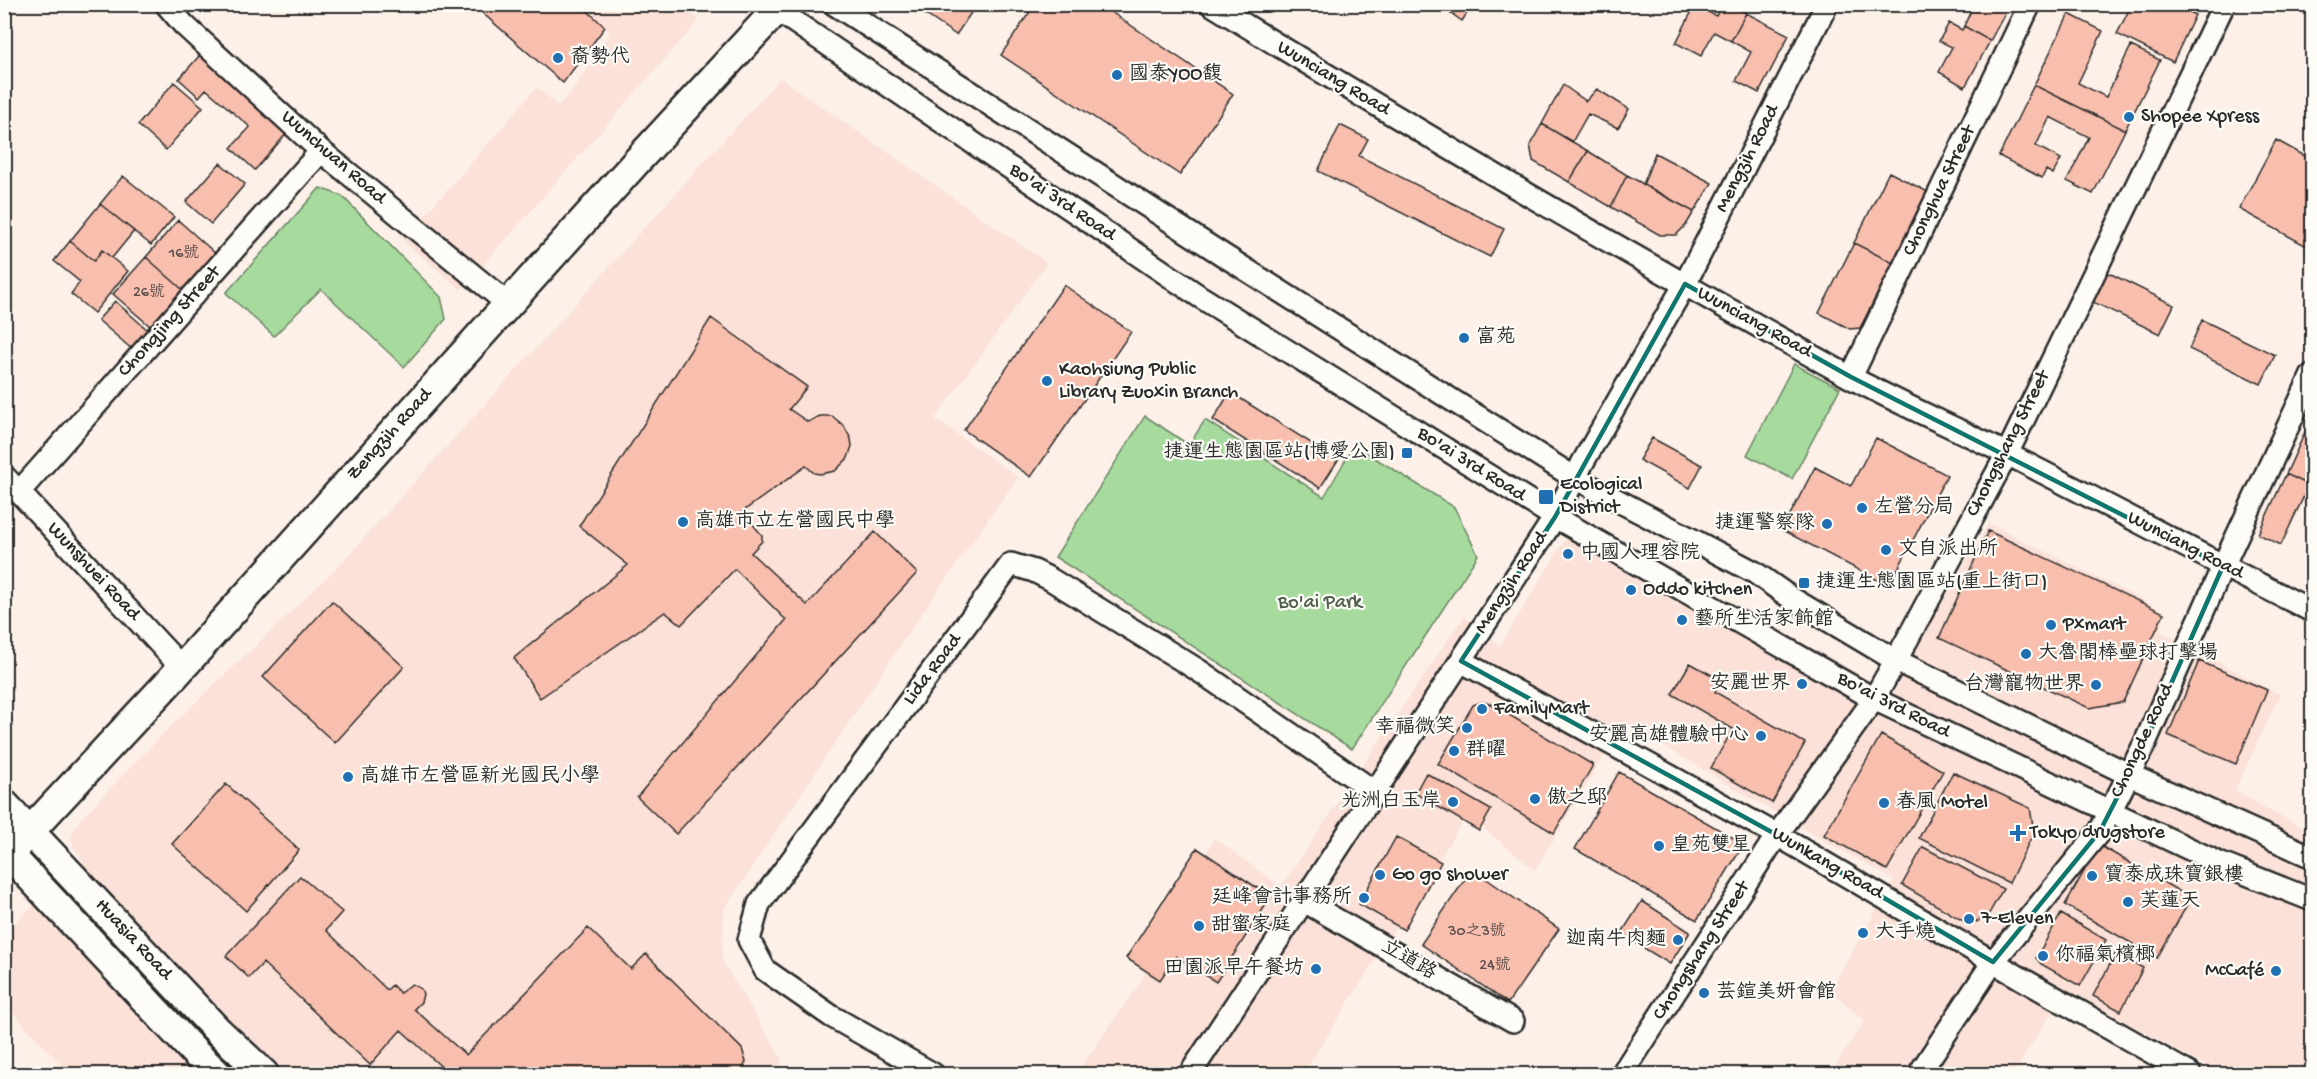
<svg xmlns="http://www.w3.org/2000/svg" width="2317" height="1079" font-family="'Gochi Hand','LXGW WenKai TC',sans-serif">
	<style>
		.built { fill: #fbe1d7 }
		.green { fill: #a7db9e; stroke: #698364; stroke-width: 1.5 }
		.building { fill: #f8bfae; stroke: #2b2b2b; stroke-width: 1.5 }
		.lines { fill: none; stroke-linecap: round; stroke-linejoin: round }
		.street-casing { stroke: #2b2b2b; stroke-width: 26 }
		.secondary-casing { stroke: #2b2b2b; stroke-width: 33 }
		.street { stroke: #fdfcf7; stroke-width: 21 }
		.secondary { stroke: #fdfcf7; stroke-width: 28 }
		.marked { fill: none; stroke: #0f766e; stroke-width: 4.5; stroke-linejoin: round }
		.poi-dot { fill: #1f6fb2; stroke: #fdfcf7; stroke-width: 2 }
		.labels { text-anchor: middle; dominant-baseline: central; stroke-width: 4.5; stroke-linejoin: round; paint-order: stroke }
		.number-label { font-size: 16px; fill: #5e504c }
		.poi-label { font-size: 20px; fill: #2b2b2b; stroke: #fdfcf7; text-anchor: start }
		.street-label { font-size: 20px; fill: #2b2b2b; stroke: #fdfcf7 }
		.park-label { font-size: 20px; fill: #50604e; stroke: #fdfcf7 }
	</style>
	<rect width="100%" height="100%" fill="#fcf0e8"/>
	<filter id="ink" filterUnits="userSpaceOnUse"><feTurbulence type="fractalNoise" baseFrequency=".0167" numOctaves="2"/><feDisplacementMap in="SourceGraphic" scale="12" xChannelSelector="R" yChannelSelector="G"/><feConvolveMatrix kernelMatrix="1 2 1 2 8 2 1 2 1" color-interpolation-filters="sRGB"/></filter>
	<g filter="url(#ink)">
		<!-- built -->
		<path class="built" d="M579 5H680L699 20 461 290 403 241 537 87 558 106 574 89 610 32Z
			M780 78 1047 263 935 419 1018 477 913 626 724 909 722 961 782 1059 776 1074H70L5 1004V931L84 861 74 848 71 836 78 822 166 731 338 567Z
			M1579 517 1894 694 1927 628 1989 523 2164 611 2160 631 2280 695 2235 790 2266 809 2312 832V1074H2220L2066 989 2013 1074H1830L1865 1021 1830 990 1894 880 1776 813 1624 722 1535 870 1467 815 1303 1074H1076L1140 983 1214 838 1281 887 1464 616 1500 646Z"/>
		<!-- green -->
		<path class="green" d="M320 188 342 196 441 297 446 319 404 367 321 289 274 336 226 293Z
			M1794 364 1840 388 1792 479 1747 455Z
			M1145 416 1189 445 1205 420 1324 497 1354 445 1454 507 1478 555 1352 749 1055 557Z"/>
		<!-- building -->
		<path class="building" d="M472 4H580L605 27 563 83Z
			M910 4H977L956 35Z
			M1035 4H1099L1233 94 1180 175 1001 55Z
			M1438 4H1473L1462 21Z
			M1722 4H1731L1746 13 1731 41 1714 32 1701 56 1676 43 1695 5 1716 16Z
			M1974 4H2010L1990 41 1964 26Z
			M2132 4H2174L2195 15 2173 62 2117 34Z
			M1746 13 1789 35 1759 93 1736 81 1751 52 1731 41Z
			M2069 14 2103 31 2078 83 2106 97 2131 46 2160 60 2125 130 2034 85Z
			M1949 23 1962 30 1964 26 1990 41 1965 87 1939 72 1952 47 1939 41Z
			M206 48 294 125 255 170 231 148 250 127 206 89 199 97 179 79Z
			M174 82 203 107 166 150 138 125Z
			M1563 85 1586 101 1597 89 1629 109 1618 128 1588 114 1572 142 1542 124Z
			M2034 85 2125 130 2093 194 2067 181 2089 137 2050 117 2036 146 2061 159 2053 174 2046 170 2042 178 1999 156Z
			M1542 124 1588 151 1569 182 1533 161 1530 145Z
			M1340 125 1368 139 1359 156 1504 229 1490 257 1318 171Z
			M2276 140 2312 160V249L2239 209Z
			M1588 151 1627 175 1611 207 1569 182Z
			M1655 153 1712 183 1694 212 1643 185Z
			M220 163 245 184 211 224 186 202Z
			M1889 172 1928 192 1893 263 1854 243Z
			M1627 175 1694 212 1686 225 1676 235H1660L1611 207Z
			M123 176 174 217 151 245 100 204Z
			M100 204 134 231 112 258 102 250 94 261 70 241Z
			M178 220 215 253 183 290 146 257Z
			M70 241 94 261 102 250 128 271 94 313 71 294 80 282 54 261Z
			M1854 243 1893 263 1860 328 1850 329 1819 313Z
			M146 257 183 290 151 327 113 294Z
			M2107 272 2174 305 2160 334 2093 302Z
			M1064 285 1131 332 1031 477 964 430Z
			M115 301 150 332 134 351 98 320Z
			M711 318 807 387 789 409 808 422 820 416H832L844 426 851 439 852 446 848 458 835 471 820 474 814 473 806 466 742 512 762 535V541L751 553 807 605 875 532 917 573 676 834 637 797 786 620 735 569 681 625 665 612 540 698 514 658 628 565 579 526Z
			M2202 320 2275 355 2261 384 2189 349Z
			M1230 392 1338 460 1320 488 1213 420Z
			M2312 417V478L2309 485 2286 474Z
			M1652 438 1702 465 1690 488 1639 460Z
			M1876 438 1947 475 1889 586 1782 530 1815 467 1851 486Z
			M2286 474 2309 485 2281 545 2258 534Z
			M1988 531 2164 613 2123 702 2089 708 1939 638Z
			M2312 543V563L2305 559Z
			M332 601 404 667 335 743 263 677Z
			M2199 661 2267 690 2236 764 2168 735Z
			M1690 663 1721 680 1715 692 1805 743 1772 803 1711 768 1733 729 1672 694Z
			M1481 702 1491 704 1593 765 1554 833 1438 764 1473 705Z
			M1881 735 1943 771 1887 870 1824 835Z
			M1619 772 1744 844 1697 920 1575 849Z
			M1953 772 2030 808 2034 832 2009 883 1919 838Z
			M1426 773 1491 810 1479 831 1415 793Z
			M226 784 299 850 246 911 172 844Z
			M1396 837 1441 862 1404 930 1359 904Z
			M2099 845 2191 898 2157 958 2065 905Z
			M1923 847 2003 889 1987 917 1970 925 1902 885Z
			M1197 848 1271 897 1216 982 1176 956 1160 980 1126 958Z
			M1472 869 1559 929 1508 1003 1421 944Z
			M300 876 342 912 326 930 387 990 392 985 400 993 412 984 421 989 423 994 421 1002 414 1009 466 1055 588 928 631 969 646 954 742 1049 746 1062 740 1074H443L446 1071 401 1030 370 1065 263 963 249 978 226 956Z
			M1642 901 1690 932 1670 964 1621 934Z
			M2061 914 2106 940 2080 986 2041 964 2036 958Z
			M2116 953 2143 968 2121 1011 2093 996Z"/>
		<g class="lines">
			<defs>
				<path id="street" d="M166 4 184 25 321 151 508 304
					M768 4 1199 296 1555 517 1874 699 2219 863 2312 900
					M834 4 1223 255 1575 478 1754 572 1791 598 1895 660 2130 775 2312 857
					M1211 4C1421 134 1634 258 1850 377 1902 405 1956 428 2009 455 2110 506 2210 560 2312 611
					M1851 377 2030 4
					M4 476 182 668
					M19 492 321 151
					M1461 661 1777 835 2024 980 2190 1074
					M1304 901 1513 1021
					M933 1074 831 1016 765 970 749 940 759 904 1011 564 1034 571 1050 579 1198 670 1375 792
					M1190 1074 1555 517 1583 462 1685 284 1827 4
					M1622 1074 1777 835 1874 699 1907 640 2007 454 2224 4
					M1919 1074 1993 962 2100 831 2144 745 2223 566 2312 375"/>
				<path id="secondary" d="M4 804 218 1031 264 1074
					M4 849 198 1056 217 1074
					M4 859 168 683 637 161 782 4"/>
			</defs>
			<!-- street casing -->
			<use href="#street" class="street-casing"/>
			<!-- secondary casing -->
			<use href="#secondary" class="secondary-casing"/>
			<!-- street -->
			<use href="#street" class="street"/>
			<!-- secondary -->
			<use href="#secondary" class="secondary"/>
		</g>
	</g>
	<!-- marked area -->
	<path class="marked" d="M1685 284 1851 377 2223 566 2144 745 2100 831 1993 962 1777 835 1461 661 1555 517Z"/>
	<!-- markers -->
	<g class="poi-dot">
		<circle cx="558" cy="58" r="6"/>
		<circle cx="1117" cy="75" r="6"/>
		<circle cx="2129" cy="117" r="6"/>
		<circle cx="1464" cy="338" r="6"/>
		<circle cx="1047" cy="381" r="6"/>
		<rect x="1401" y="447" width="12" height="12" rx="3"/>
		<rect x="1538" y="489" width="16" height="16" rx="3"/>
		<circle cx="1862" cy="508" r="6"/>
		<circle cx="683" cy="522" r="6"/>
		<circle cx="1827" cy="524" r="6"/>
		<circle cx="1886" cy="550" r="6"/>
		<circle cx="1568" cy="554" r="6"/>
		<rect x="1798" y="577" width="12" height="12" rx="3"/>
		<circle cx="1631" cy="590" r="6"/>
		<circle cx="1682" cy="620" r="6"/>
		<circle cx="2051" cy="625" r="6"/>
		<circle cx="2026" cy="654" r="6"/>
		<circle cx="1802" cy="684" r="6"/>
		<circle cx="2096" cy="685" r="6"/>
		<circle cx="1482" cy="709" r="6"/>
		<circle cx="1467" cy="728" r="6"/>
		<circle cx="1761" cy="736" r="6"/>
		<circle cx="1454" cy="751" r="6"/>
		<circle cx="348" cy="777" r="6"/>
		<circle cx="1535" cy="799" r="6"/>
		<circle cx="1453" cy="802" r="6"/>
		<circle cx="1884" cy="803" r="6"/>
		<path d="M2015 824h6v6h6v6h-6v6h-6v-6h-6v-6h6z"/>
		<circle cx="1659" cy="846" r="6"/>
		<circle cx="1380" cy="875" r="6"/>
		<circle cx="2092" cy="876" r="6"/>
		<circle cx="1364" cy="898" r="6"/>
		<circle cx="2128" cy="902" r="6"/>
		<circle cx="1969" cy="919" r="6"/>
		<circle cx="1199" cy="926" r="6"/>
		<circle cx="1863" cy="933" r="6"/>
		<circle cx="1678" cy="940" r="6"/>
		<circle cx="2043" cy="956" r="6"/>
		<circle cx="1316" cy="969" r="6"/>
		<circle cx="2276" cy="971" r="6"/>
		<circle cx="1704" cy="993" r="6"/>
	</g>
	<g class="labels">
		<!-- number labels -->
		<g class="number-label">
			<text x="184" y="254">16號</text>
			<text x="149" y="293">26號</text>
			<text x="1477" y="932">30之3號</text>
			<text x="1495" y="966">24號</text>
		</g>
		<!-- poi labels -->
		<g class="poi-label">
			<text x="570" y="58">裔勢代</text>
			<text x="1129" y="75">國泰YOO馥</text>
			<text x="2141" y="117">Shopee Xpress</text>
			<text x="1476" y="338">富苑</text>
			<text x="1059" y="370">Kaohsiung Public<tspan x="1059" dy="23">Library Zuoxin Branch</tspan></text>
			<text x="1395" y="453" text-anchor="end">捷運生態園區站(博愛公園)</text>
			<text x="1560" y="485">Ecological<tspan x="1560" dy="23">District</tspan></text>
			<text x="1874" y="508">左營分局</text>
			<text x="695" y="522">高雄市立左營國民中學</text>
			<text x="1815" y="524" text-anchor="end">捷運警察隊</text>
			<text x="1898" y="550">文自派出所</text>
			<text x="1580" y="554">中國人理容院</text>
			<text x="1816" y="583">捷運生態園區站(重上街口)</text>
			<text x="1643" y="590">Oddo kitchen</text>
			<text x="1694" y="620">藝所生活家飾館</text>
			<text x="2063" y="625">Pxmart</text>
			<text x="2038" y="654">大魯閣棒壘球打擊場</text>
			<text x="1790" y="684" text-anchor="end">安麗世界</text>
			<text x="2084" y="685" text-anchor="end">台灣寵物世界</text>
			<text x="1494" y="709">FamilyMart</text>
			<text x="1455" y="728" text-anchor="end">幸福微笑</text>
			<text x="1749" y="736" text-anchor="end">安麗高雄體驗中心</text>
			<text x="1466" y="751">群曜</text>
			<text x="360" y="777">高雄市左營區新光國民小學</text>
			<text x="1547" y="799">傲之邸</text>
			<text x="1441" y="802" text-anchor="end">光洲白玉岸</text>
			<text x="1896" y="803">春風 Motel</text>
			<text x="2030" y="833">Tokyo drugstore</text>
			<text x="1671" y="846">皇苑雙星</text>
			<text x="1392" y="875">Go go shower</text>
			<text x="2104" y="876">寶泰成珠寶銀樓</text>
			<text x="1352" y="898" text-anchor="end">廷峰會計事務所</text>
			<text x="2140" y="902">芙蓮天</text>
			<text x="1981" y="919">7-Eleven</text>
			<text x="1211" y="926">甜蜜家庭</text>
			<text x="1875" y="933">大手燒</text>
			<text x="1666" y="940" text-anchor="end">迦南牛肉麵</text>
			<text x="2055" y="956">你福氣檳榔</text>
			<text x="1304" y="969" text-anchor="end">田園派早午餐坊</text>
			<text x="2264" y="971" text-anchor="end">McCafé</text>
			<text x="1716" y="993">芸鍹美妍會館</text>
		</g>
		<!-- street labels -->
		<g class="street-label">
			<text transform="translate(1333 79) rotate(31)">Wunciang Road</text>
			<text transform="translate(333 158) rotate(41)">Wunchuan Road</text>
			<text transform="translate(1748 159) rotate(-63)">Mengzih Road</text>
			<text transform="translate(1940 191) rotate(-64)">Chonghua Street</text>
			<text transform="translate(1062 203) rotate(34)">Bo'ai 3rd Road</text>
			<text transform="translate(170 322) rotate(-48)">Chongjing Street</text>
			<text transform="translate(1754 323) rotate(29)">Wunciang Road</text>
			<text transform="translate(390 435) rotate(-48)">Zengzih Road</text>
			<text transform="translate(2009 444) rotate(-63)">Chongshang Street</text>
			<text transform="translate(1471 465) rotate(32)">Bo'ai 3rd Road</text>
			<text transform="translate(2185 546) rotate(27)">Wunciang Road</text>
			<text transform="translate(93 572) rotate(47)">Wunshuei Road</text>
			<text transform="translate(1512 583) rotate(-57)">Mengzih Road</text>
			<text transform="translate(933 670) rotate(-53)">Lida Road</text>
			<text transform="translate(1893 706) rotate(27)">Bo'ai 3rd Road</text>
			<text transform="translate(2143 741) rotate(-65)">Chongde Road</text>
			<text transform="translate(1827 864) rotate(30)">Wunkang Road</text>
			<text transform="translate(133 940) rotate(47)">Huasia Road</text>
			<text transform="translate(1702 951) rotate(-57)">Chongshang Street</text>
			<text transform="translate(1408 961) rotate(30)">立道路</text>
		</g>
		<!-- park labels -->
		<g class="park-label">
			<text x="1320" y="603">Bo'ai Park</text>
		</g>
	</g>
	<!-- margin -->
	<rect width="2317" height="1079" fill="none" stroke="#fdfcf7" stroke-width="24"/>
	<rect x="12" y="12" width="2293" height="1055" fill="none" stroke="#2b2b2b" stroke-width="2" filter="url(#ink)"/>
</svg>
